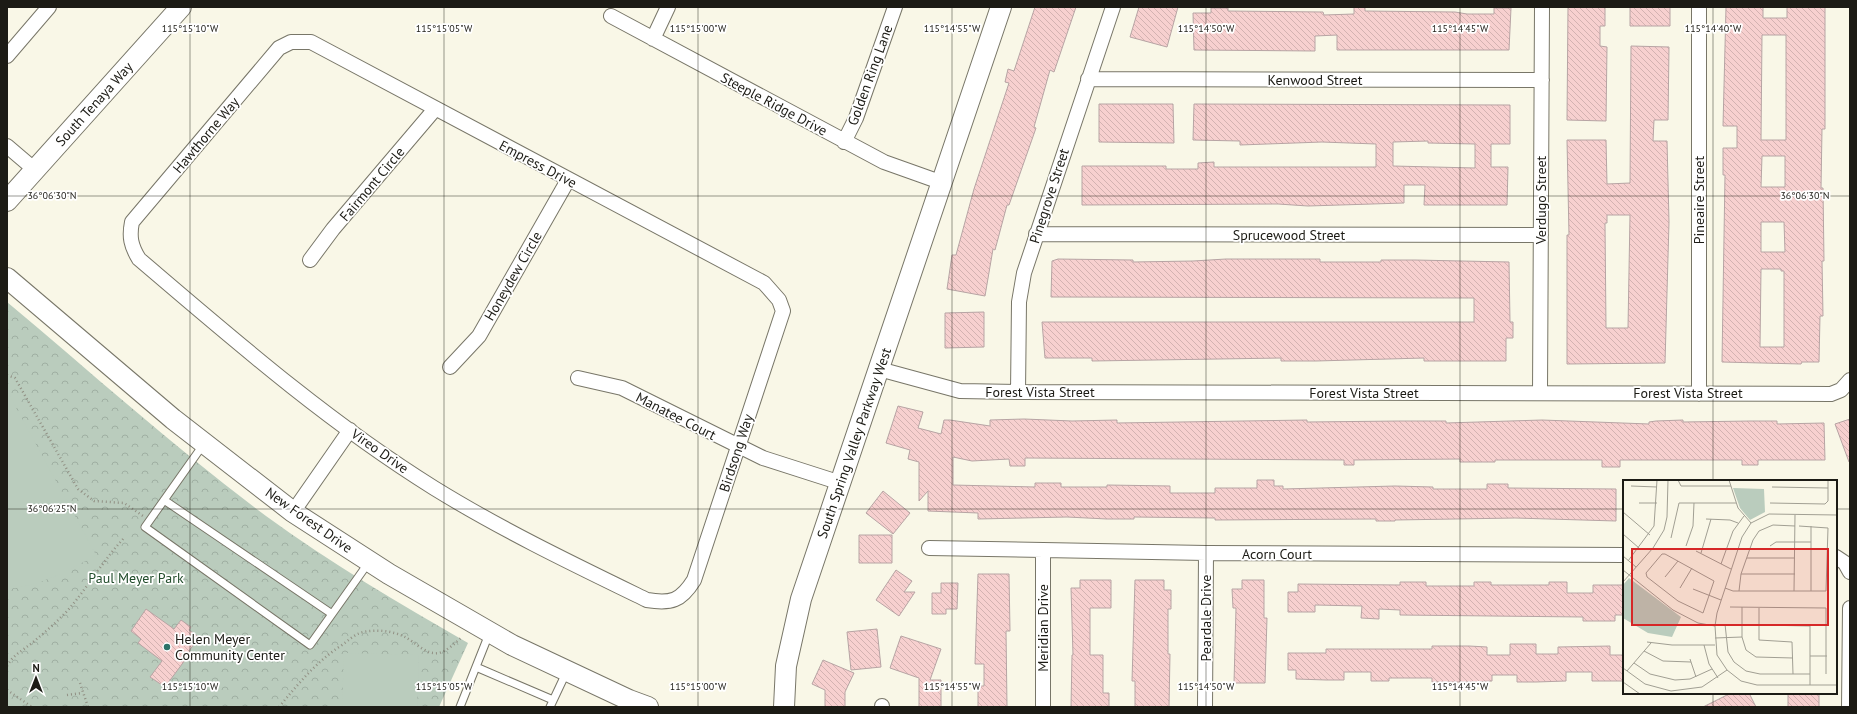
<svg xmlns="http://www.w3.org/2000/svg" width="1857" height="714" font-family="'PT Sans',sans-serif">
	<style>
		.forest { fill: url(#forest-crowns) }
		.pitch { fill: #baccbd }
		.building { fill: url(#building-back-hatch); stroke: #b7a4a4; fill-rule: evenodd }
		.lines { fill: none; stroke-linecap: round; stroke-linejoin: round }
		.lane-casing { stroke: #787668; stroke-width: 9 }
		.street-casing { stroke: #787668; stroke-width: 16 }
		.secondary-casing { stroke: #787668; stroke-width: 22 }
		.path { stroke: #919084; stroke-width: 2.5; stroke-dasharray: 1 3; stroke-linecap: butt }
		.lane { stroke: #fff; stroke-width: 7 }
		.street { stroke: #fff; stroke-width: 14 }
		.secondary { stroke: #fff; stroke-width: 20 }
		.ticks { fill: none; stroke: #1c1b15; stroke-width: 1; stroke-opacity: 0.45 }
		.poi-dot { fill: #2d7368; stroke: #fff; stroke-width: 1.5 }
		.labels { text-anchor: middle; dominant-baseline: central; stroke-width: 3.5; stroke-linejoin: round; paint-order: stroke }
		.street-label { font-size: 14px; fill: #1c1b15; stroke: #fff }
		.park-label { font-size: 14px; fill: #224d2c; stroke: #fff }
		.poi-label { font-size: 14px; fill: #1c1b15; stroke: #fff; text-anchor: start }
		.inset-road { fill: none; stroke: #a19f93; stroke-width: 1 }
		.view { fill: #d62828; fill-opacity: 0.15; stroke: #d62828; stroke-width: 2 }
		.inset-edge { fill: none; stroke: #1c1b15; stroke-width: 2 }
		.ticks-label { font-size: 10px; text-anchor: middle; fill: #1c1b15; stroke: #fff; stroke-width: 3.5; stroke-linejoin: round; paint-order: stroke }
	</style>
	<defs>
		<pattern id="forest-crowns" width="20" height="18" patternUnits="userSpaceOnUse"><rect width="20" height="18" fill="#baccbd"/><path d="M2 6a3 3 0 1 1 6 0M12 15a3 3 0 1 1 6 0" fill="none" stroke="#9fafa2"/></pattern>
		<pattern id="building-back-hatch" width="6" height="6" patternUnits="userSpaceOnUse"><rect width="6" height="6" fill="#f7d0cf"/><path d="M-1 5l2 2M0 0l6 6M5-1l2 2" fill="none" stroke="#d3b2b1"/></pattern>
	</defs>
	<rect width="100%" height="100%" fill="#f9f7e7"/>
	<!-- forest -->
	<path class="forest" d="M7 302C93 374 176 449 266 516 330 563 399 603 468 643L439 707H7Z"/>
	<!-- pitch -->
	<path class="pitch" d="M7 391 96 555C68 571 40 586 7 589Z
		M344 653 419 655 417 707H342Z"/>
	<!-- building -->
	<path class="building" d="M1035 7H1076L1054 72 1050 70 1034 127 1036 128 1009 205H1007L995 250 993 249 985 296 947 289 952 255H956L974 189 1009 83 1005 82 1008 69 1014 71Z
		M1139 7H1178L1167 47 1130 37Z
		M1354 7H1365V11L1455 12 1467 14H1494V8H1511L1509 50H1337V35L1315 36V51L1194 50 1193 13H1211V8H1228V11L1323 12 1324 15 1354 14Z
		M1568 7H1605V26H1600V46L1607 47 1606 121 1567 120Z
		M1630 7H1670V26H1630Z
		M1726 7H1763V18H1787V7H1825V129H1822L1821 188H1823L1824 261H1822L1823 316H1820L1819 362H1802L1801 364 1722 362 1725 175H1723V148H1737V126H1723ZM1762 35H1786V140H1761ZM1762 156H1785V187H1761ZM1761 222H1784L1785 252H1761ZM1761 269H1781V271H1784V347H1760Z
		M1631 46 1669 47 1668 120H1654L1653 141H1667L1669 222 1665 363 1567 364V235H1569L1567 140H1606L1607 184 1630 183ZM1607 215H1630L1628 328H1606L1605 223H1607Z
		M1099 104H1173L1174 143 1099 142Z
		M1194 104 1510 105V144H1491V167H1508L1507 205H1424L1425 185H1404V203L1308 206 1278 204 1082 205V166H1166V169H1198V163L1214 162V167H1376V144L1322 142 1240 145V141L1193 140ZM1428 141V143L1475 144V168L1393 166V142Z
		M1058 259 1133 260V262L1193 261 1226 259H1320V262H1381V260H1415L1509 262 1510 322H1513V338H1506V361H1424V358L1316 361H1281V358L1092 361V358H1045L1042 322H1474V298L1051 297 1052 261Z
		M984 312V347L945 348V313Z
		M898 406 923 412 918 428 941 434 944 420H950L990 426V420L1024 419 1072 421 1117 420V423L1307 420V422L1400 421H1446V423L1542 420 1649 424V422L1656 421 1683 420V422L1750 421H1777V424L1824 423 1825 460H1758V465H1742V460H1620V467H1602V460H1495V462H1460V459L1354 460V465H1344V460L1025 458V466H1010L1009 459 972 461 953 457V485L1035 487V483H1061V487H1107V485L1170 486V493H1215V488H1257V480H1274V486H1283V489L1395 486 1433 487V489H1487V484H1508V488L1616 489V521L1515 518 1395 520V521H1376V519L1215 520V518L1134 517V519H1107L1067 517 978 519V513L928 511V491L919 501V462L908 459 910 450 886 443Z
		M1850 419V462H1849L1835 424Z
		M883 491 910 513 893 534 866 513Z
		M859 535H892V563H859Z
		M896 570 912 581 904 592H915L899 616 876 600Z
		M978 574H1009L1010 631H1006L1007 707H978V686H984V664H975Z
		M1080 580H1111V608H1090V655H1103V693H1109V707H1071L1072 655H1073L1071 588H1080Z
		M1135 580H1164V590H1171V609H1168V654H1170L1169 707H1135V681H1132Z
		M1242 580H1264V618H1267L1265 683H1234L1236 608H1233L1232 589H1242Z
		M1400 582H1426V586H1474V582H1491V585H1549V582H1567V593H1593V585H1624V615H1615V621H1583V617L1400 615V610L1379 609V619L1361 618 1362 606 1315 605V612H1288V592H1298V584L1400 585Z
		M941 583H958L957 609H946V614H932V593H941Z
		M146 609 174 629 181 620 191 627 189 630 199 637 189 651 191 652 165 687 150 677 162 661 138 643 141 639 131 631Z
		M877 629 881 667 851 670 847 632Z
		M901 636 941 649 930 680H941V707H919V678L890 668Z
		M1510 644H1536V654H1558V647L1610 646V655H1624V681H1592V672H1566V681L1536 682H1517V675H1492V681L1469 682H1432V678H1389V681H1371V672H1344V680H1326L1296 679V670H1288V653H1326V649H1432V646H1469L1487 647V655H1510Z
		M823 660 854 673 845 692V707H825V690L812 684Z
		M1731 693H1749L1756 707H1703Z
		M1788 694H1819V707H1788Z"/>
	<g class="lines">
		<defs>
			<path id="lane" d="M203 445 145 527 310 645 369 562
				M164 500 332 614
				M476 667 553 700
				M460 707 489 634
				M550 707 566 673"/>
			<path id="street" d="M611 16 884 162 943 183
				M653 39 668 7
				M291 42H311L764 283 779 300 783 311 694 580C681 601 671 604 647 600 575 565 502 530 434 488 328 422 234 340 139 259 131 246 129 237 132 222L279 48Z
				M7 56 49 7
				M1088 79 1542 80
				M844 142 856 118 895 7
				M7 146 34 169
				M1036 234 1541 235
				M310 260 333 229 435 109
				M450 367 479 336 568 180
				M879 369 960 391 1018 392 1831 394 1841 390 1850 380
				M578 378 622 388 763 458 841 483
				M1018 392 1019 302 1024 273 1113 7
				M1540 393 1542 7
				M1699 394V7
				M293 512 350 430
				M929 548 1206 553 1624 555
				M1043 550V707
				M1836 557 1845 563 1850 572
				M882 706V707
				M1205 707 1206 553
				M1849 707 1850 608"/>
			<path id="secondary" d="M7 201 181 7
				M7 278 173 419 293 512 389 574 512 645 629 700 648 707
				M784 707 786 666 801 599 1001 7"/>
		</defs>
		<!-- lane casing -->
		<use href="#lane" class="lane-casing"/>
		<!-- street casing -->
		<use href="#street" class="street-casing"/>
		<!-- secondary casing -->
		<use href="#secondary" class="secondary-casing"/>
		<!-- path -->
		<path class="path" d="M7 375 15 378 78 489 94 501 124 503 143 516
			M7 666C13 655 22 651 32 643 44 633 57 622 68 610 88 587 104 559 125 537
			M80 683 88 707
			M7 690 32 707
			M67 695 82 693
			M279 707C299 683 316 662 342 645 349 640 355 634 363 632 377 629 393 631 405 637 415 642 426 655 438 653 446 652 454 644 461 638"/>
		<!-- lane -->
		<use href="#lane" class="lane"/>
		<!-- street -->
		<use href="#street" class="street"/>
		<!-- secondary -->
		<use href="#secondary" class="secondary"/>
	</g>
	<!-- ticks -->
	<path class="ticks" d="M190 7V707M444 7V707M698 7V707M952 7V707M1206 7V707M1460 7V707M1713 7V481M7 196H1850M7 509H1624M1836 509H1850M1713 693V707"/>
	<!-- markers -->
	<circle class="poi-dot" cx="167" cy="647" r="4"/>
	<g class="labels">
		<!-- street labels -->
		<g class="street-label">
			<text transform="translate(870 75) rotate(-70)">Golden Ring Lane</text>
			<text x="1315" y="80">Kenwood Street</text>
			<text transform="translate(94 104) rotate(-48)">South Tenaya Way</text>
			<text transform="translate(774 104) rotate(28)">Steeple Ridge Drive</text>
			<text transform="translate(206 135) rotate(-50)">Hawthorne Way</text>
			<text transform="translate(538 164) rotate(28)">Empress Drive</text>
			<text transform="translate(372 184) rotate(-50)">Fairmont Circle</text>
			<text transform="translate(1049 196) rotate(-72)">Pinegrove Street</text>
			<text transform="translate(1541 200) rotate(-90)">Verdugo Street</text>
			<text transform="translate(1699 200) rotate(-90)">Pineaire Street</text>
			<text x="1289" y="235">Sprucewood Street</text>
			<text transform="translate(513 276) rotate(-60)">Honeydew Circle</text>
			<text x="1040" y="392">Forest Vista Street</text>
			<text x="1364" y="393">Forest Vista Street</text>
			<text x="1688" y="393">Forest Vista Street</text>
			<text transform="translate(676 416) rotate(27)">Manatee Court</text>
			<text transform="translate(854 443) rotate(-71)">South Spring Valley Parkway West</text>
			<text transform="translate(380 451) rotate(35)">Vireo Drive</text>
			<text transform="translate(736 453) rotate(-72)">Birdsong Way</text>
			<text transform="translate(309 520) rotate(35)">New Forest Drive</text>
			<text x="1277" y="554">Acorn Court</text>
			<text transform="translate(1206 618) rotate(-90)">Peardale Drive</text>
			<text transform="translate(1043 628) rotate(-90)">Meridian Drive</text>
		</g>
		<!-- park labels -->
		<g class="park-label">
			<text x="136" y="578">Paul Meyer Park</text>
		</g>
		<!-- poi labels -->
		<g class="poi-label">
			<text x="175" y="639">Helen Meyer<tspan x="175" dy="16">Community Center</tspan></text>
		</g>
	</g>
	<!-- overview -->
	<g transform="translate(1623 480)">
		<rect width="214" height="214" fill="#f9f7e7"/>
		<path d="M110 8 141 9 142 32 127 40 117 28ZM6 98 58 137 49 157 25 153 0 138V105Z" fill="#baccbd"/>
		<path d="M7 110 19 128 13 131 0 130V114Z" fill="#baccbd"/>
		<path class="inset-road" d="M55 0 58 6H108M106 0 115 28 128 43M8 6 34 7M149 7 205 8M16 23H34M147 23 202 24 205 21V0M0 32 27 55M214 35 146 34 128 43 119 57 94 133 92 146 94 175 104 190 118 201 134 205H214M83 39 107 40 115 43M0 54 16 68M48 58 56 23H113M63 66 70 46 71 23M147 66 153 62H188M73 71 108 89M78 73 88 39M39 74H42L91 101 80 133 55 121 24 97 23 93ZM0 76 13 87M124 78H172M5 81 31 46 34 0M98 84 110 51 121 36M0 90 50 130 75 143 92 146M118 94H172M42 97 55 81M0 102 30 68 41 50 44 37 45 0M57 108 69 88M102 108 110 111H203L205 48 176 46M70 109 98 120M116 111 118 94 130 60 136 51 150 45 172 46M171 111 172 35M188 111V46M107 127 203 128V194M119 127V157L123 170 133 177 170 178M136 128V160L169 162 170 194M102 144 105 172 111 182 123 191 137 194H187M136 145 187 146V205M92 158 119 157M24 162 49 165H92M81 165 86 184 95 198M21 171 40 181 68 182M187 176H204M67 179 73 197M11 183 27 194 52 200 67 199 89 189M0 188 22 204 48 211 79 207 104 190M4 191 28 163M0 202 17 214"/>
		<path class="view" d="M9 69H205V145H9Z"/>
		<rect width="214" height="214" class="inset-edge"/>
	</g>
	<g class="ticks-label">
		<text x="190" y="32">115°15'10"W</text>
		<text x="444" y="32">115°15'05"W</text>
		<text x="698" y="32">115°15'00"W</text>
		<text x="952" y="32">115°14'55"W</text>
		<text x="1206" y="32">115°14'50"W</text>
		<text x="1460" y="32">115°14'45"W</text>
		<text x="1713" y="32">115°14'40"W</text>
		<text x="52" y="199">36°06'30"N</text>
		<text x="1805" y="199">36°06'30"N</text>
		<text x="52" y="512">36°06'25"N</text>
		<text x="190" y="690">115°15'10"W</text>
		<text x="444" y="690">115°15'05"W</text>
		<text x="698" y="690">115°15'00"W</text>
		<text x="952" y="690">115°14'55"W</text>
		<text x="1206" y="690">115°14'50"W</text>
		<text x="1460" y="690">115°14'45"W</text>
	</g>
	<!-- border -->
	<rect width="1857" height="714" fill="none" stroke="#1c1b15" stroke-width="16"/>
	<!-- north arrow -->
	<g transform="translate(36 678)" stroke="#ffffff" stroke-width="3" paint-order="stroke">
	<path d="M0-3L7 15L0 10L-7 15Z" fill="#1c1b15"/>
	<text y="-6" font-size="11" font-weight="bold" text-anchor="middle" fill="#1c1b15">N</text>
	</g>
</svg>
